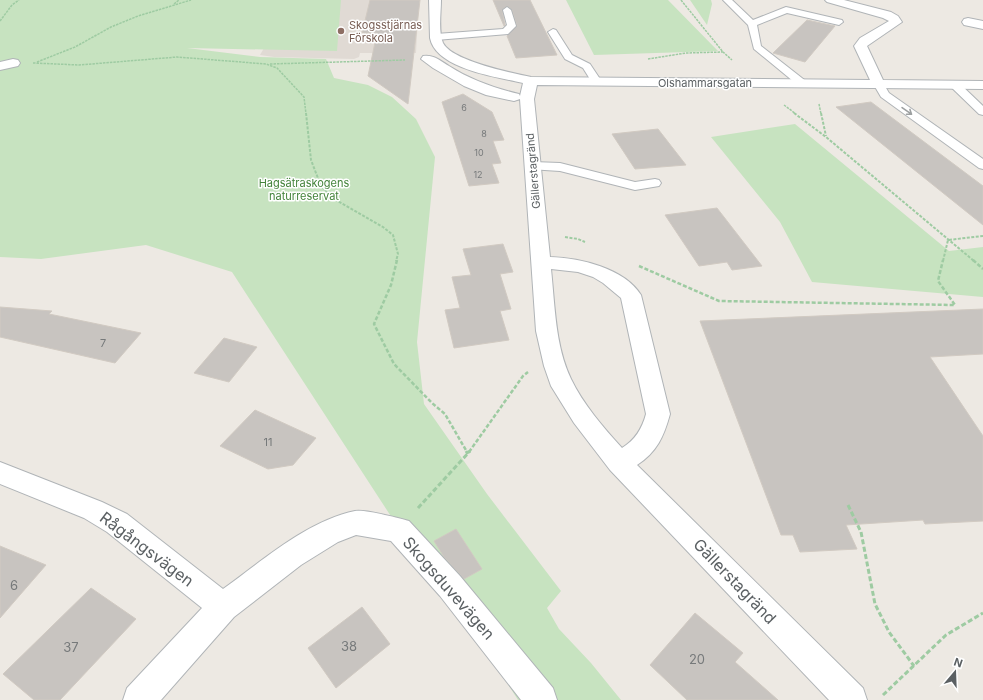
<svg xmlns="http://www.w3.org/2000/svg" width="983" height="700" font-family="Inter,sans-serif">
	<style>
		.education { fill: #e0dad4 }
		.green { fill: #c7e3c0 }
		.building { fill: #c8c4c0; stroke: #d1cac2 }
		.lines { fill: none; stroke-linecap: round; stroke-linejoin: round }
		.lane-casing { stroke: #b0b4b7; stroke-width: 2 }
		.street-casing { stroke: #b0b4b7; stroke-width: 2 }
		.path-far3 { stroke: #9ecba2; stroke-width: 1.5; stroke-dasharray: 2.5 1; stroke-linecap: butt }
		.path-far2 { stroke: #9ecba2; stroke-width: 2; stroke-dasharray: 3 1.5; stroke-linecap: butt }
		.path-far1 { stroke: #9ecba2; stroke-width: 2.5; stroke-dasharray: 4 2; stroke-linecap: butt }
		.path { stroke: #9ecba2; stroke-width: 3; stroke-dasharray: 5 2.5; stroke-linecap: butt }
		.lane { fill: #fff; fill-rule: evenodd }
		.street { fill: #fff; fill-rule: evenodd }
		.oneway { stroke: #9da0a1 }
		.education-dot { fill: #8d6e63; stroke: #fff; stroke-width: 1.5 }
		.labels { text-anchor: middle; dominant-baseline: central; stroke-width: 3; stroke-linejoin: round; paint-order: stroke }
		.far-number-label { font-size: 9px; fill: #76797a }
		.far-education-label { font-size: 11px; fill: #785e54; stroke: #fff; text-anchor: start }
		.far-street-label { font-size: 11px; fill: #5b6063; stroke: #fff }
		.far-park-label { font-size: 11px; fill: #43833a; stroke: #fff }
		.number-label { font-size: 11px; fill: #76797a }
		.near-number-label { font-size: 13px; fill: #76797a }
		.near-street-label { font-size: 16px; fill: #5b6063; stroke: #fff }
	</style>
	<rect width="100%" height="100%" fill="#ede9e3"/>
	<!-- education -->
	<path class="education" d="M316 0H419L416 53H360L359 57 354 59 274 57 260 55 271 36Z"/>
	<!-- green -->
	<path class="green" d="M0 0H341L337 51 187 48 260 57 326 59 334 78 368 85 392 97 416 119 435 157 417 342 424 404 487 494 561 591 547 608 559 629 591 663 621 700H518L433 567 394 521 232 272 146 245 41 259 0 257Z
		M566 0H668L718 51 594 55Z
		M690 0H711L712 4 707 25Z
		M795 124 949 251 983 247V297L812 282 780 222 711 137Z"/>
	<!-- building -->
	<path class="building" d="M370 0H420L408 104 368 76 377 33H362Z
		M493 0H530L557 55 516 58 507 36 517 26 512 10 507 6 502 10 505 25 504 26Z
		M807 20 835 26 805 62 773 53Z
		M463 94 492 112 504 140 493 141 501 163 492 164 499 183 469 186 442 102Z
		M871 102 983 186V225L836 107Z
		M658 129 686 165 635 169 612 134Z
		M717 208 762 266 732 270 727 262 699 266 665 215Z
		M503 244 513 272 500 274 511 309 500 311 509 340 454 348 445 310 460 308 452 277 471 275 463 249Z
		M0 307 52 311 49 314 141 333 115 363 0 337Z
		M983 309V354L930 357 983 436V521L925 524 923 520 846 525 857 549 800 552 793 535H781L700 321Z
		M224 338 257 347 229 382 194 373Z
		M255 410 316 438 293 465 268 469 220 446Z
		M456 529 482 569 464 579 444 557 434 541Z
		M0 546 46 565 0 618Z
		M91 588 136 619 60 700H34L3 674Z
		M362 607 390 644 336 688 308 648Z
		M695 613 743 653 735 662 778 700H687L650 665Z"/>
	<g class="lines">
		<defs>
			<path id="lane" d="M723 0H732L753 20 786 7 842 20 843 22 839 25 787 13 757 25 761 46 807 82 808 84 803 87 799 86 754 49 748 25Z
				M507 7 511 10 516 26 508 34 436 40 431 37 436 34 503 29 507 25 503 10Z
				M553 29 556 30 572 55 590 64 602 82 601 84H593L583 68 565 59 548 32Z
				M879 82 883 83 889 93 983 159V169L979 168 881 97 874 85Z
				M955 82 959 83 983 106V115L979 114 951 87 950 85 951 83Z
				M533 162 560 163 635 182 655 179 659 180 661 183 659 186 635 190 560 171 529 169 527 166 529 163Z"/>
			<path id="street" d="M429 0H441C441 13 438 31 443 43 452 61 512 73 531 77L870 80 854 46 860 38 889 21 883 18 827 2 825 0H844L891 12 898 16 902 22 867 46 883 80 983 81V89L537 85 534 99 550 257C580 258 624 268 641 295L670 414C664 436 657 452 637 465L863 688 867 700H829L610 470 574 423 551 386 544 366 536 331 520 99 514 101 486 95 464 86 433 68 421 59 423 56C433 54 441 61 449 66 471 80 494 88 519 94L520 96 523 83C497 77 436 69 430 38ZM551 269 578 272 593 277 603 283 621 298 646 414C642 429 635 440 622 448 603 427 583 404 571 379 555 345 555 306 551 269Z
				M968 18 983 21V29L964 25 962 22 964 19Z
				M13 59 18 60 20 63 18 66 0 70V62Z
				M0 462 102 502 127 514 223 589C262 561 307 521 355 511 364 509 399 518 409 521L460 576 553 688 557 700H521L440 596 391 541 356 535 338 542 301 565 234 617 161 700H123L127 688 202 608 107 532 84 518 0 484Z"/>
		</defs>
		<!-- lane casing -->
		<use href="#lane" class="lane-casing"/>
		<!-- street casing -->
		<use href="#street" class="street-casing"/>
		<!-- path-far3 -->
		<path class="path-far3" d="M681 0 723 52 732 60
			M174 4 179 0
			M0 21 12 5 19 0
			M648 59 686 53 723 52
			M37 62 75 47 111 27 138 16 191 0
			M33 63 79 65 177 57 266 64 277 68 304 97 306 114
			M270 64 405 60
			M819 104 821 114
			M784 105 796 114"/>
		<!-- path-far2 -->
		<path class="path-far2" d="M306 113 311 160 321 186 334 199 383 227 393 235 398 254 396 261
			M794 113 826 137 974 261
			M821 113 826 136
			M565 237 578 239 585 242
			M943 261 948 240 983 236"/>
		<!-- path-far1 -->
		<path class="path-far1" d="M397 260 391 285 374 324 394 364 432 403 445 414 467 452
			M973 260 983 269
			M639 266 719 301 955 305 938 281 943 260
			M469 452 523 376 528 372"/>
		<!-- path -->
		<path class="path" d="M466 451 468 454
			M848 505 861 532 875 604 889 632 914 666
			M418 508 470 451
			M883 695 946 635 983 613"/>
		<!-- lane -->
		<use href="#lane" class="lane"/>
		<!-- street -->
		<use href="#street" class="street"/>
	</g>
	<!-- one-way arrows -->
	<defs><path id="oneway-shaft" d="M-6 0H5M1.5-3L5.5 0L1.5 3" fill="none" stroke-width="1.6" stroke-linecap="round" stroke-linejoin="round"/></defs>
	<use class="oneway" href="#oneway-shaft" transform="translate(907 111) rotate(35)"/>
	<!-- markers -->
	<circle class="education-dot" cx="341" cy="31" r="4"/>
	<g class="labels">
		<!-- far-number labels -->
		<g class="far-number-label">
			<text x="464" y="107">6</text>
			<text x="484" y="133">8</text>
			<text x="479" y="152">10</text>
			<text x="478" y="174">12</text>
		</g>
		<!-- far-education labels -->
		<g class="far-education-label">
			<text x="349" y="25">Skogsstjärnas<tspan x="349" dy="13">Förskola</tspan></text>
		</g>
		<!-- far-street labels -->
		<g class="far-street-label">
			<text x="705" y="83">Olshammarsgatan</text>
			<text transform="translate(533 171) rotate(-95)">Gällerstagränd</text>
		</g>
		<!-- far-park labels -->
		<g class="far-park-label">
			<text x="304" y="183">Hagsätraskogens<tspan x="304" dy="13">naturreservat</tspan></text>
		</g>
		<!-- number labels -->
		<g class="number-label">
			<text x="103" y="343">7</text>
			<text x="268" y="442">11</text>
		</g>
		<!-- near-number labels -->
		<g class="near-number-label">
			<text x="14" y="585">6</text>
			<text x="349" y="646">38</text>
			<text x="71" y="647">37</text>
			<text x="697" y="659">20</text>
		</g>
		<!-- near-street labels -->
		<g class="near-street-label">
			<text transform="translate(147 549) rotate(37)">Rågångsvägen</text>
			<text transform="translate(735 581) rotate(46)">Gällerstagränd</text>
			<text transform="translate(449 588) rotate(49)">Skogsduvevägen</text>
		</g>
	</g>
	<!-- north arrow -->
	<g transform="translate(955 672) rotate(19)" stroke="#ffffff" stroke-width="3" paint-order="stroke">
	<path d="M0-3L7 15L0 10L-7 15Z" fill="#5b6063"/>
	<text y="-6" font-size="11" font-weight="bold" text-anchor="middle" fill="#5b6063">N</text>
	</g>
</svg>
